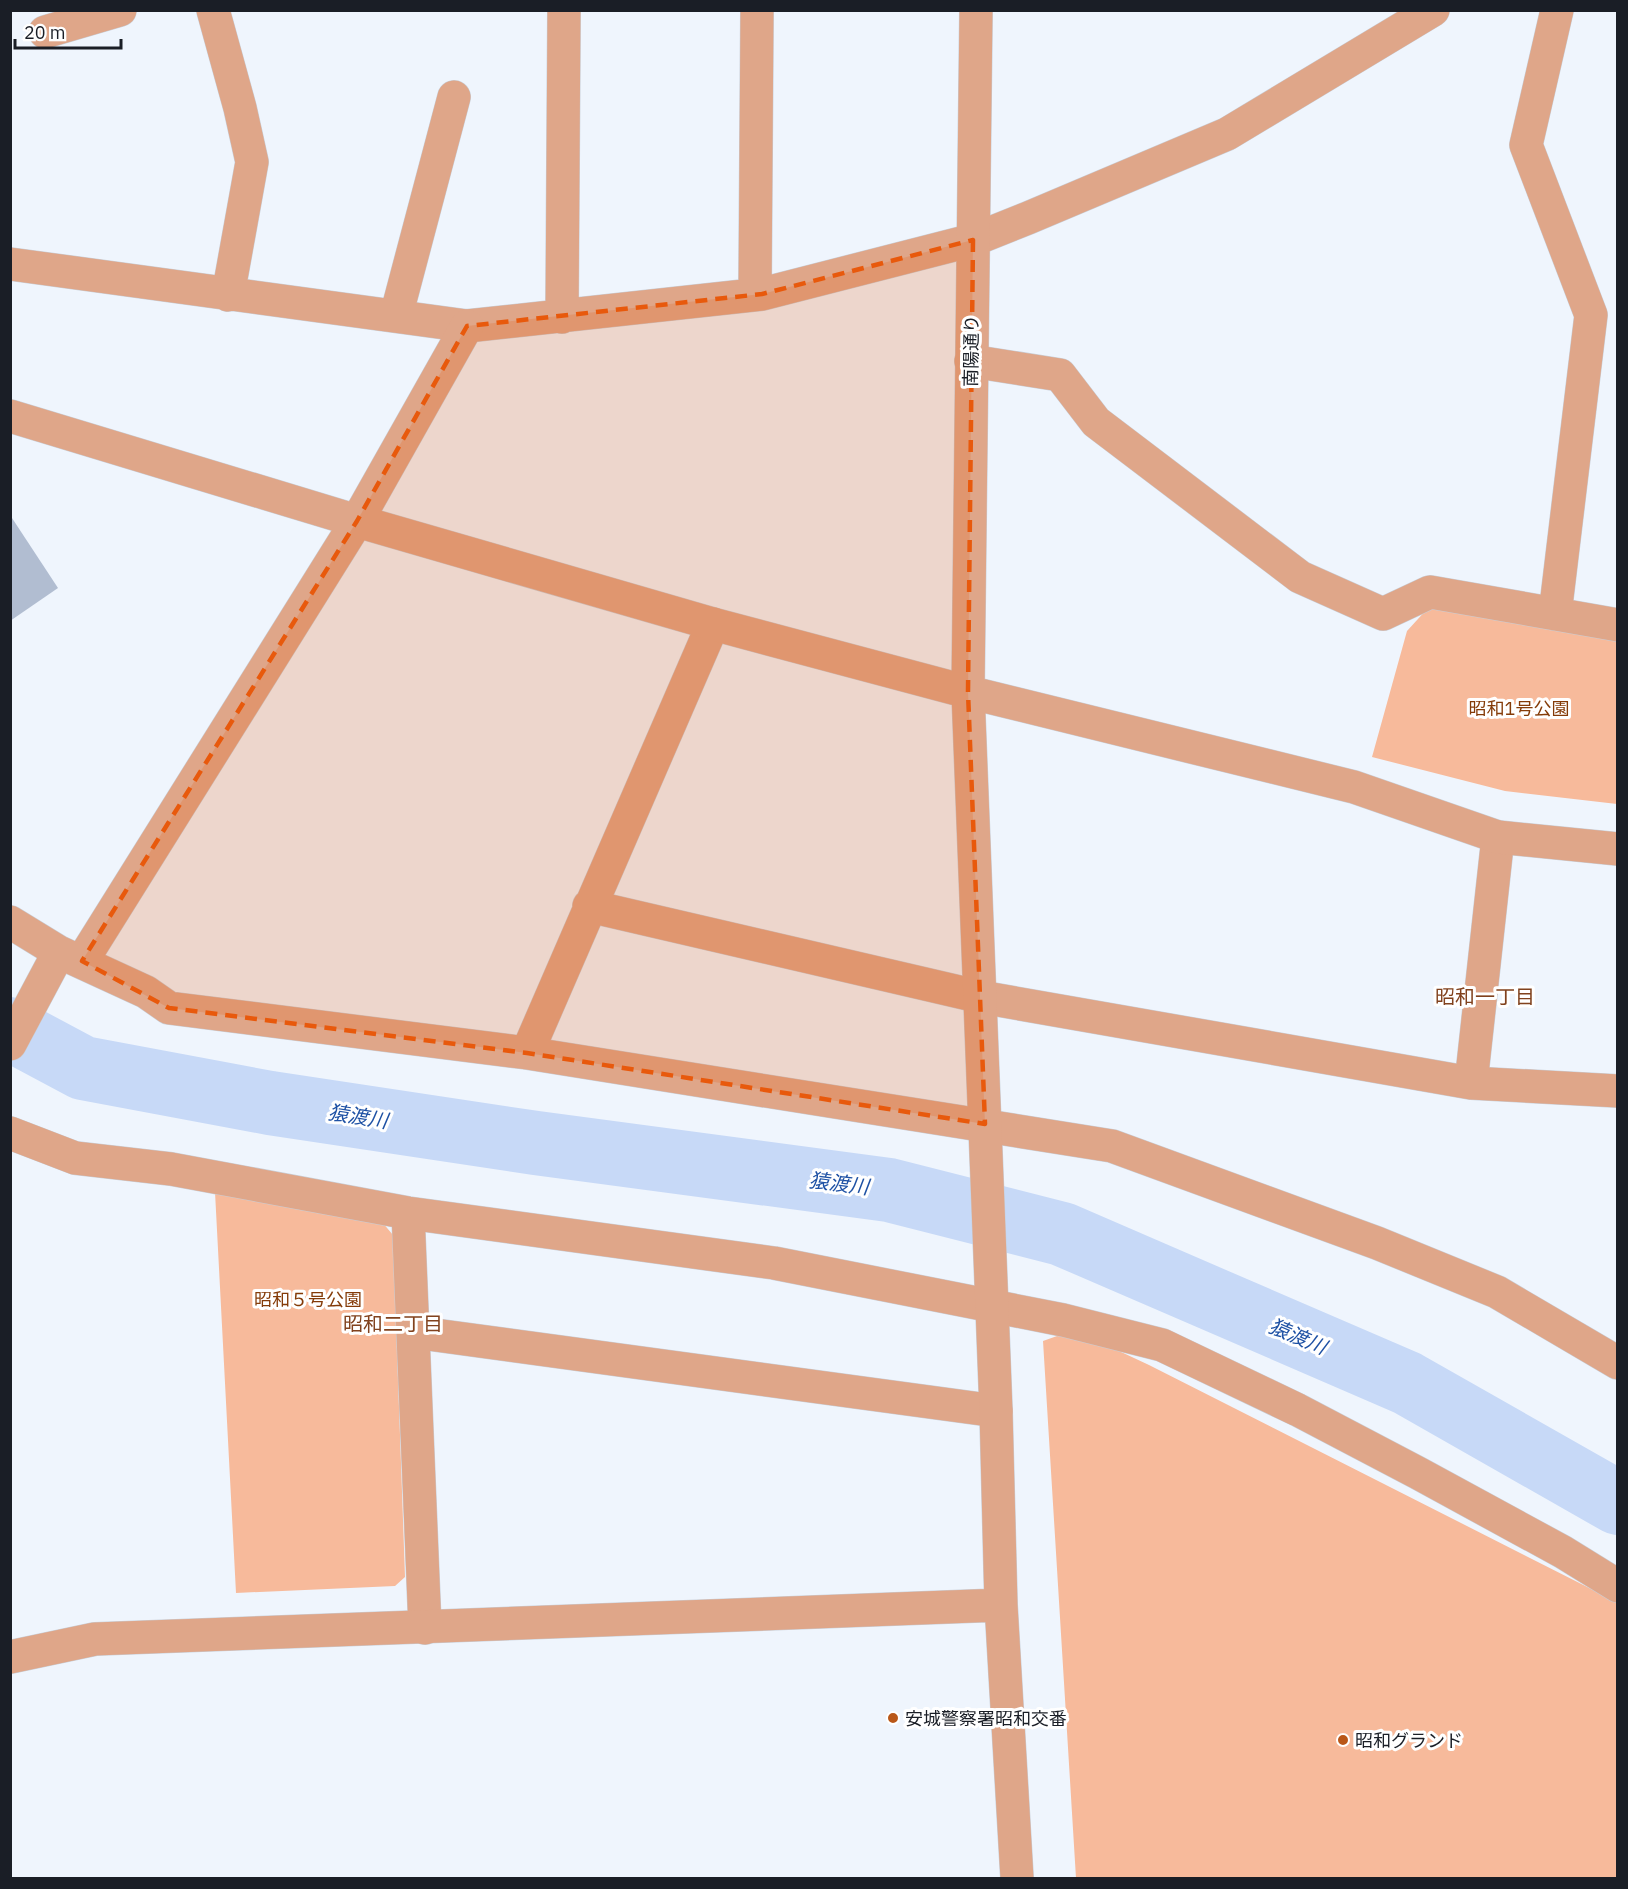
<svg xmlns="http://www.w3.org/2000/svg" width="1628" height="1889" font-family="'IBM Plex Sans','Noto Sans JP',sans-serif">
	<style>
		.green { fill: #f7ba9b }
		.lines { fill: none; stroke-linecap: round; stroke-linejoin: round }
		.river { stroke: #c7d9f7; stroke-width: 64 }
		.building { fill: #b1bdd1 }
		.minor-casing { stroke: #c9ced6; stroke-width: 34 }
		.tertiary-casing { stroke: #c9ced6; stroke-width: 34 }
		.minor { stroke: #dfa689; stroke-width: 33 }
		.tertiary { stroke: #dfa689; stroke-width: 33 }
		.marked { fill: #e8590c; fill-opacity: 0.2; stroke: #e8590c; stroke-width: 4.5; stroke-dasharray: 12 8; stroke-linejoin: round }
		.poi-dot { fill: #b95718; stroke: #fff; stroke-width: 2 }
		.labels { text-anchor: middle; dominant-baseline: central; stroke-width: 6; stroke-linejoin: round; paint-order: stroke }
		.street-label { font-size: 18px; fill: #1a1e26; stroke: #fff }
		.park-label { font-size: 18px; fill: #843b08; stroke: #fff }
		.poi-label { font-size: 18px; fill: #1a1e26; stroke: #fff; text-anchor: start }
		.neighbourhood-label { font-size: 20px; fill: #81421e; stroke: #fff }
		.water-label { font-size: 20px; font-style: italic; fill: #1e51a4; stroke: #fff }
	</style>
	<rect width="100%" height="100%" fill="#eff5fd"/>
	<!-- green -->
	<path class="green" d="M1428 608 1617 638V804L1505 791 1372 757 1407 631Z
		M215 1192 382 1222 393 1235 405 1577 395 1586 236 1593Z
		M1074 1330 1149 1365 1617 1602V1878H1076L1043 1341Z"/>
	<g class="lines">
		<!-- river -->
		<path class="river" d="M10 1029 83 1068 270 1103 536 1143 889 1190 1062 1234 1407 1383 1618 1503"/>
	</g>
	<!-- building -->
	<path class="building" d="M10 515 58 588 10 621Z"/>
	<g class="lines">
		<defs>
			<path id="minor" d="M213 10 240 108 252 162 228 295
				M45 32 120 10
				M10 264 467 326 762 294 973 240 1028 218 1227 134 1433 10
				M755 294 757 10
				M396 316 454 97
				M562 317 564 10
				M971 361 1060 375 1096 422 1300 577 1383 614 1430 592 1618 625
				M1555 614 1591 315 1526 145 1557 10
				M589 906 981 997 1471 1083 1618 1091
				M10 922 59 952 146 992 169 1008 527 1053 1112 1146 1377 1243 1497 1292 1618 1363
				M82 961 357 521
				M10 1044 59 952
				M527 1053 713 624
				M1471 1083 1498 837
				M10 1133 75 1158 171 1169 408 1213 774 1263 1063 1320 1162 1345 1298 1410 1418 1473 1563 1552 1618 1586
				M408 1213 425 1628
				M413 1332 996 1411"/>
			<path id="tertiary" d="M976 10 968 692 996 1411 1001 1605 1017 1878
				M10 416 357 521 713 624 968 692 1354 787 1498 837 1618 849
				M357 521 467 326
				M10 1657 95 1639 1001 1605"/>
		</defs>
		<!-- minor casing -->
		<use href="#minor" class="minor-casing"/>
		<!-- tertiary casing -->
		<use href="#tertiary" class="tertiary-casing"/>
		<!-- minor -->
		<use href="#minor" class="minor"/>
		<!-- tertiary -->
		<use href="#tertiary" class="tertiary"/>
	</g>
	<!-- marked area -->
	<path class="marked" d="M973 240 968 692 985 1124 527 1053 169 1008 82 961 357 521 467 326 762 294Z"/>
	<!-- markers -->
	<g class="poi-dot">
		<circle cx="893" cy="1718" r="6"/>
		<circle cx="1343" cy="1740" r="6"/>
	</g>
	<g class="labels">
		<!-- street labels -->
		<g class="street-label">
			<text transform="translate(971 351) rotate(-89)">南陽通り</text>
		</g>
		<!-- park labels -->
		<g class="park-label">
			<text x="1519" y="708">昭和1号公園</text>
			<text x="308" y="1299">昭和５号公園</text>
		</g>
		<!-- poi labels -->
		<g class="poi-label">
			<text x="905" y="1718">安城警察署昭和交番</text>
			<text x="1355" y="1740">昭和グランド</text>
		</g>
		<!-- neighbourhood labels -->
		<g class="neighbourhood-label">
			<text x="1485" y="996">昭和一丁目</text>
			<text x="393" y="1323">昭和二丁目</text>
		</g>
		<!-- water labels -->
		<g class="water-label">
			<text transform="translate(358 1116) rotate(9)">猿渡川</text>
			<text transform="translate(839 1183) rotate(7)">猿渡川</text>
			<text transform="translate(1298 1336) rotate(23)">猿渡川</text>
		</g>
	</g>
	<!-- border -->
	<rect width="1628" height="1889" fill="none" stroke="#1a1e26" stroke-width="24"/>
	<!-- scale -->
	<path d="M15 39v9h106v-9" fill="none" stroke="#1a1e26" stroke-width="3"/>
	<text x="24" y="39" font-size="18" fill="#1a1e26" stroke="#ffffff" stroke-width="4.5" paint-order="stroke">20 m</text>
</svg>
